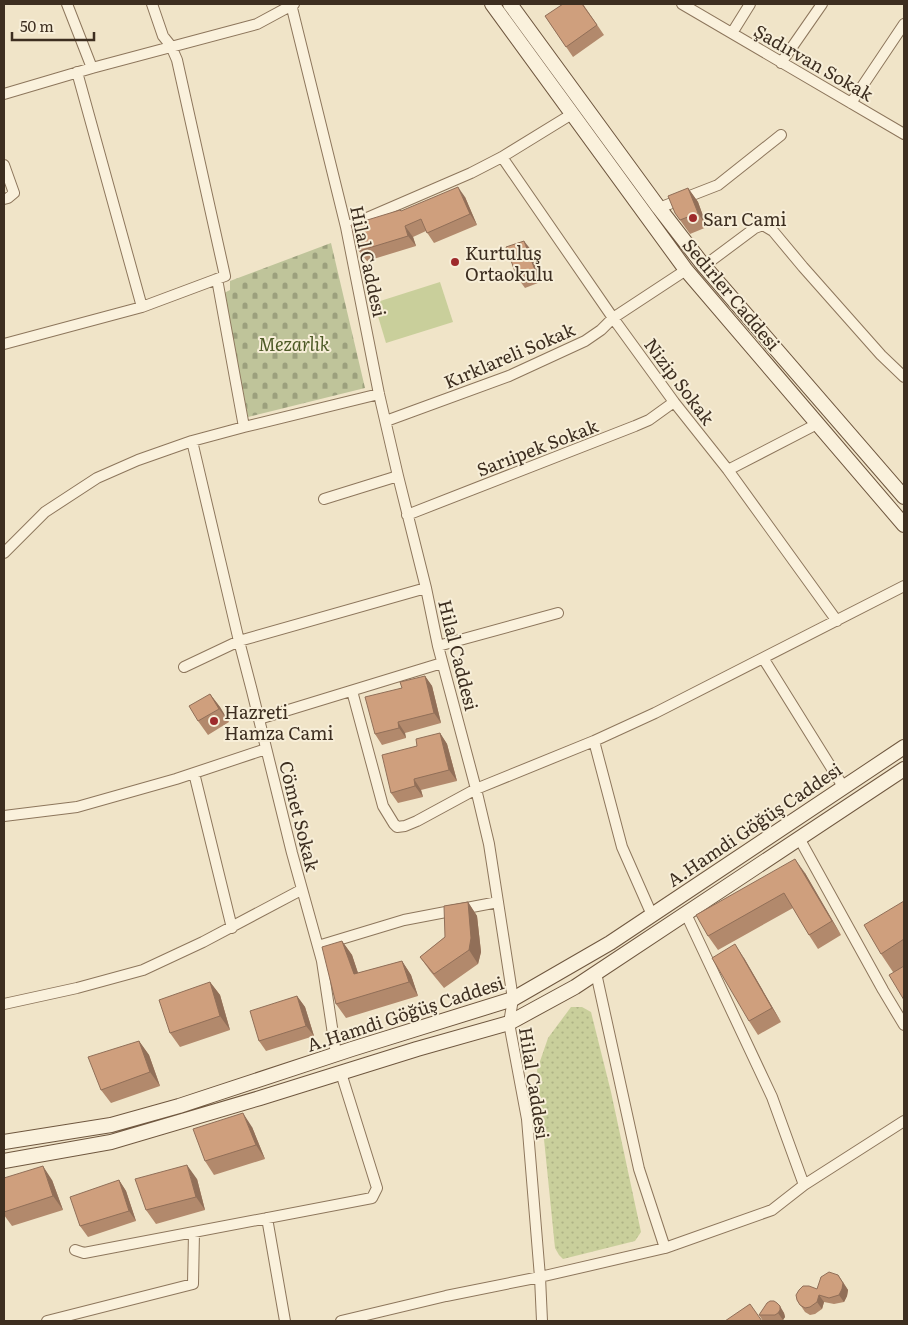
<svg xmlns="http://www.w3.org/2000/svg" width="908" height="1325" font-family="Literata,serif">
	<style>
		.green { fill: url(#green-dots) }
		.cemetery { fill: url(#cemetery-stones) }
		.pitch { fill: #c9cf9b }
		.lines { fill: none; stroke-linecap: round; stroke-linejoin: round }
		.street-casing { stroke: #8d765c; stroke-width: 12 }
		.secondary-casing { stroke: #6f573f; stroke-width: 16 }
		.street { stroke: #faf1dc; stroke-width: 10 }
		.secondary { stroke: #faf1dc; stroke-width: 14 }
		.wall { fill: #b2896c }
		.shaded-wall { fill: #916f58 }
		.building { fill: #cf9f7d; stroke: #916f58 }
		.poi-dot { fill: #9e2a2b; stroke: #f7eed8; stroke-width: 2 }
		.labels { text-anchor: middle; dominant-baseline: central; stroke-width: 4; stroke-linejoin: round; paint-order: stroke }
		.street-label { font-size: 18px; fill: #3d2e20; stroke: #f7eed8 }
		.poi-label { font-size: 18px; fill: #3d2e20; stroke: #f7eed8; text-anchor: start }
		.park-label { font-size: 18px; font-style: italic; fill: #4d5a26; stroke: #f7eed8 }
	</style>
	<defs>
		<pattern id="green-dots" width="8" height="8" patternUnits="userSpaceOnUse" patternTransform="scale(1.25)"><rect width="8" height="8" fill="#c9cf9b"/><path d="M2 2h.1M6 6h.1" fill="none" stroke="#aeb285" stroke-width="1.8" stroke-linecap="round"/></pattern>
		<pattern id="cemetery-stones" width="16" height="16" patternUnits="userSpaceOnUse" patternTransform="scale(1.25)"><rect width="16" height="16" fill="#bfc49a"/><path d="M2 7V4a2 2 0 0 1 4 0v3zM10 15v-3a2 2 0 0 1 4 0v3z" fill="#9ca07d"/></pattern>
	</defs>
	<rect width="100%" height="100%" fill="#f0e4c8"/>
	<!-- green -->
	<path class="green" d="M571 1007H582L591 1012 611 1092 641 1232 635 1241 563 1259 559 1255 555 1248 537 1070 548 1038Z"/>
	<!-- cemetery -->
	<path class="cemetery" d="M331 243 365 388 248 417 224 293 230 290V281Z"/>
	<!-- pitch -->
	<path class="pitch" d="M440 282 453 322 386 343 374 303Z"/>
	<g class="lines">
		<defs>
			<path id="street" d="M67 4 92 68
				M291 4 346 227 379 394 398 476 426 588 438 646 476 789 489 844 513 999 509 1023 527 1119 540 1277 542 1321
				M682 4 904 134
				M732 33 750 4
				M781 63 822 4
				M77 72 142 307
				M4 94 92 68 257 24 294 4
				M851 103 904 24
				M502 157 613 318 674 402 728 470 837 621
				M4 165 14 193 8 198 4 199
				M659 208 718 185 781 135
				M346 227 471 173 502 157 572 114
				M704 266 755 228 763 225 773 231 803 267 881 355 904 377
				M4 344 142 307 225 276 177 60 171 46 163 36 152 4
				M386 421 509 376 585 341 601 330 613 318 686 270
				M244 427 379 394
				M192 441 239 641 252 691 292 853 322 961 336 1054
				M728 470 817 424
				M324 499 398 476
				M407 515 635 426 649 420 674 402
				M4 553 45 512 97 478 138 460 192 441 244 427 217 279
				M438 646 558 613
				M763 658 844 788
				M184 667 239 641 426 588
				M352 691 383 806 394 824 397 827 405 826 417 821 476 789 594 741 655 713 904 586
				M259 719 442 663
				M594 741 622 847 652 915
				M194 773 232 928
				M4 816 77 807 176 779 266 749
				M799 838 883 990 904 1025
				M686 914 772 1097 804 1185
				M318 946 404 920 498 902
				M596 973 639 1169 665 1248
				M4 1004 77 988 143 970 203 942 301 890
				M267 1218 285 1321
				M75 1250 84 1253 372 1198 377 1188 341 1073
				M47 1321 193 1284 194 1232
				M341 1321 446 1296 540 1277 665 1248 772 1210 804 1185 904 1121"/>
			<path id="secondary" d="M492 4 686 270 904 525
				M510 4 659 208 704 266 904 497
				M4 1142 111 1125 179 1106 352 1049 513 999 610 943 904 747
				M4 1161 111 1142 260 1098 417 1049 509 1023 575 987 904 769"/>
		</defs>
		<!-- street casing -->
		<use href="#street" class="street-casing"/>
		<!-- secondary casing -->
		<use href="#secondary" class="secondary-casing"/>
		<!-- street -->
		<use href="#street" class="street"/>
		<!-- secondary -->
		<use href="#secondary" class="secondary"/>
	</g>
	<!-- wall -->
	<path class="wall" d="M583 4 604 35 573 57 545 16Z
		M688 188 698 202 707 227 690 234 675 213Z
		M465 197 477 225 434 243 426 231 413 237 416 246 367 261 359 251 401 211Z
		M532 251 543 281 525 288 517 277Z
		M425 676 432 686 441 723 405 733 406 738 382 745 375 734 402 688Z
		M210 694 220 707 229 722 208 735 198 721Z
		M440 733 447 744 457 781 421 790 423 797 398 803 391 793 417 746Z
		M805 873 841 935 818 949 809 935 793 908 718 950 708 936Z
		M904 901V1000L893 972 881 954Z
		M468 902 477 916 481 952 478 964 444 988 430 971 420 957 445 937Z
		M342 941 352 955 358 973 402 961 411 975 418 996 346 1018 336 1004Z
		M744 958 781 1022 758 1035 749 1021Z
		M210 982 220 995 230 1030 180 1047 170 1033Z
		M297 996 305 1007 314 1036 266 1051 259 1041Z
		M139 1041 149 1055 160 1086 111 1103 101 1090Z
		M252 1127 265 1159 214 1175 205 1161Z
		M4 1178 52 1180 63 1210 12 1226 4 1215Z
		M197 1179 205 1210 156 1224 146 1210Z
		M119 1180 126 1191 136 1221 88 1237 80 1226Z
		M843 1282 848 1290 847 1296 844 1302 834 1304 824 1302 822 1309 815 1314 810 1315 805 1312 797 1300 817 1289Z
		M777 1303 784 1313 785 1317 783 1320 782 1321H763L759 1315Z"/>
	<!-- shaded-wall -->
	<path class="shaded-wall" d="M458 187 465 197 477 225 470 214Z
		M688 188 698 202 707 227 698 213Z
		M405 226 413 237 416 246 408 236Z
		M524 241 532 251 543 281 535 270Z
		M425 676 432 686 441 723 434 713Z
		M210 694 220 707 229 722 219 709Z
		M398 722 405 733 406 738 399 728Z
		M440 733 447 744 457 781 449 770Z
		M414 779 421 790 423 797 415 786Z
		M795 859 805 873 841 935 832 921Z
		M468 902 477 916 481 952 478 964 469 950Z
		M342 941 352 955 363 988 354 974Z
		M735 944 744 958 781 1022 772 1008Z
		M402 961 411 975 418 996 409 982Z
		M210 982 220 995 230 1030 220 1016Z
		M297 996 305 1007 314 1036 306 1026Z
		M139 1041 149 1055 160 1086 150 1072Z
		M243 1113 252 1127 265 1159 256 1145Z
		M187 1165 197 1179 205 1210 196 1197Z
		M43 1166 52 1180 63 1210 53 1196Z
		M119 1180 126 1191 136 1221 129 1211Z
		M838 1275 848 1290 847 1296 844 1302 839 1295Z
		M819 1295 824 1302 822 1309 817 1302Z
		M780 1306 784 1313 785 1317 783 1320 778 1313Z"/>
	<!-- building -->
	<path class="building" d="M563 4H582L597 25 566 47 545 16Z
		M458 187 470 214 427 233 421 219 405 226 408 236 359 251 351 225 400 210 401 211Z
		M688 188 698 213 680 220 675 213 668 196Z
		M524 241 535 270 517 277 506 247Z
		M425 676 434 713 398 722 399 728 375 734 365 697 402 688 400 682Z
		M210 694 219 709 198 721 189 706Z
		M440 733 449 770 414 779 415 786 391 793 382 755 417 746 416 739Z
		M795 859 832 921 809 935 784 893 708 936 696 915Z
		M904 901V939L881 954 864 925Z
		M468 902 471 938 469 950 434 974 420 957 445 937 444 906Z
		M342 941 354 974 402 961 409 982 336 1004 322 947Z
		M735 944 772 1008 749 1021 712 958Z
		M904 966V1000L889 975Z
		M210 982 220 1016 170 1033 159 1000Z
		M297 996 306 1026 259 1041 250 1011Z
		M139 1041 150 1072 101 1090 88 1057Z
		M243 1113 256 1145 205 1161 193 1129Z
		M187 1165 196 1197 146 1210 135 1179Z
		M43 1166 53 1196 4 1212V1178Z
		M119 1180 129 1211 80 1226 70 1197Z
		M829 1272 838 1275 843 1283 842 1289 839 1295 829 1298 819 1295 817 1302 810 1307 805 1308 800 1305 797 1300 796 1295 799 1290 803 1286H809L817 1289 821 1277Z
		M770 1301H774L777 1303 780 1306V1310L778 1313 775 1315H759L767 1303Z
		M750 1304 762 1321H725Z"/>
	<!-- markers -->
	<g class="poi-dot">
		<circle cx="693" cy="218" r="5"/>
		<circle cx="455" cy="262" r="5"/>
		<circle cx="214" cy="721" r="5"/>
	</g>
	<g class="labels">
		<!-- street labels -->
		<g class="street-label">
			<text transform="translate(814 62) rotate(30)">Şadırvan Sokak</text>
			<text transform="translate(369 261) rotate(78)">Hilal Caddesi</text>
			<text transform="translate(732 294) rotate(50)">Sedirler Caddesi</text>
			<text transform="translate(509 355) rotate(-23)">Kırklareli Sokak</text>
			<text transform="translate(680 381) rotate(53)">Nizip Sokak</text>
			<text transform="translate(537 447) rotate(-21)">Sarıipek Sokak</text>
			<text transform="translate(459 655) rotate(76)">Hilal Caddesi</text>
			<text transform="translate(300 816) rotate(76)">Cömet Sokak</text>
			<text transform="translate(754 824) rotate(-34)">A.Hamdi Göğüş Caddesi</text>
			<text transform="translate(405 1013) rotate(-18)">A.Hamdi Göğüş Caddesi</text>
			<text transform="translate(535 1083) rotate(81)">Hilal Caddesi</text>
		</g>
		<!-- poi labels -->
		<g class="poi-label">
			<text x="703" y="218">Sarı Cami</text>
			<text x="465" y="252">Kurtuluş<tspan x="465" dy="21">Ortaokulu</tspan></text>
			<text x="224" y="711">Hazreti<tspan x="224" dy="21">Hamza Cami</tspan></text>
		</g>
		<!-- park labels -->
		<g class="park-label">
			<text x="294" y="343">Mezarlık</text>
		</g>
	</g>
	<!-- border -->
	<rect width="908" height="1325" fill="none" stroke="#3d2e20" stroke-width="10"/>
	<!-- scale -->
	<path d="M12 32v8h82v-8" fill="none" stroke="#3d2e20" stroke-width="2.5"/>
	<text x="20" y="32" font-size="15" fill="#3d2e20" stroke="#f7eed8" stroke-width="4" paint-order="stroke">50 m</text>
</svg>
